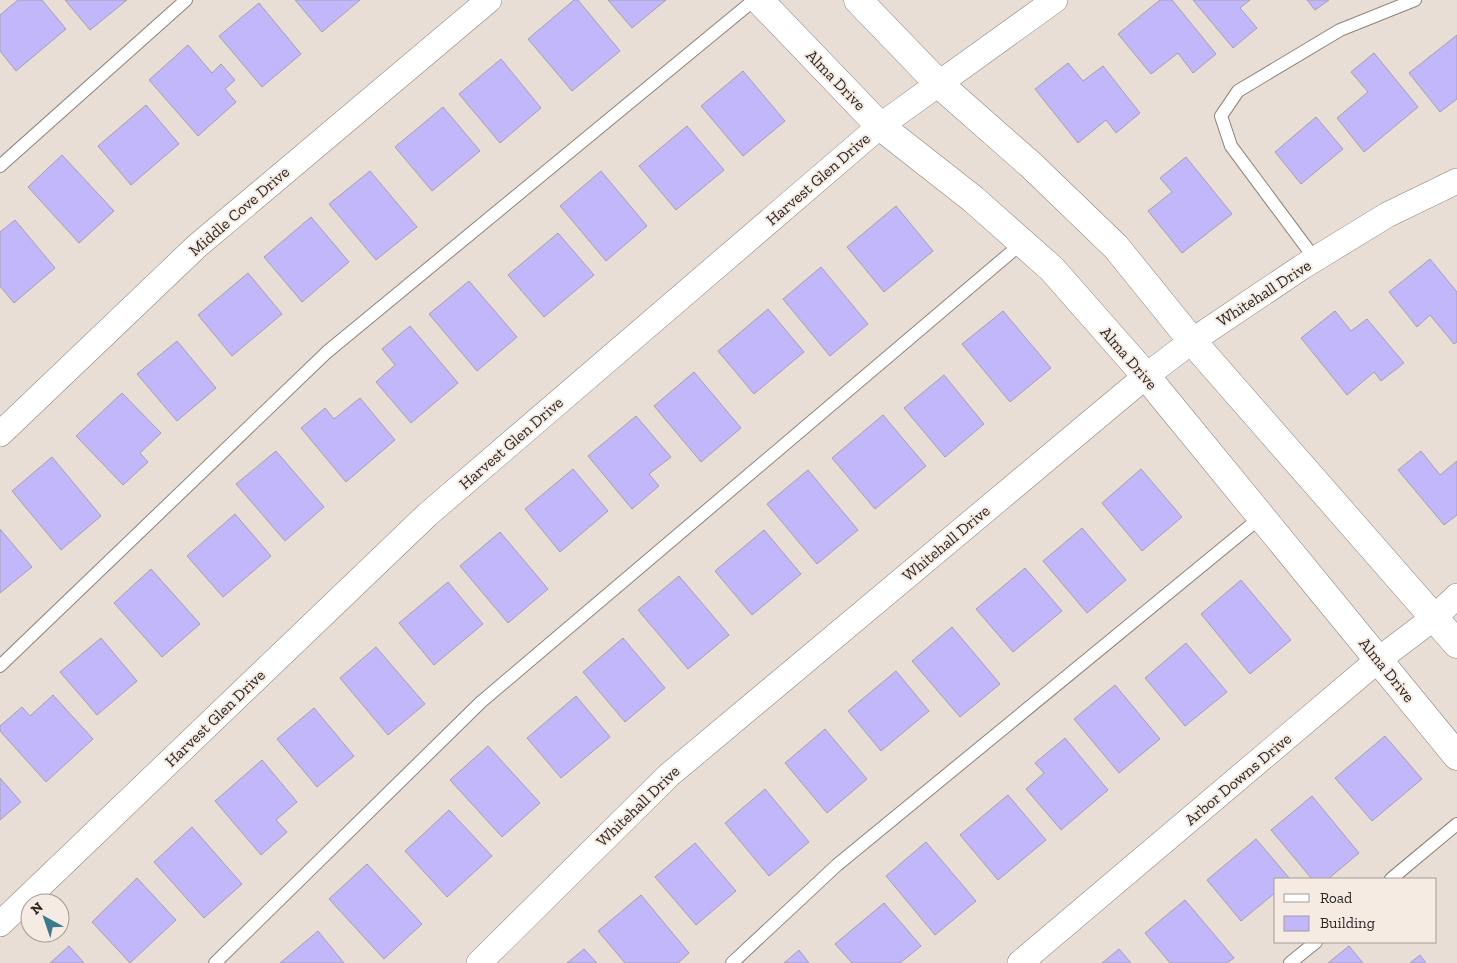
<svg xmlns="http://www.w3.org/2000/svg" width="1457" height="963" font-family="'Zilla Slab',serif">
	<style>
		.building { fill: #c3b7fb; stroke: #a3a1ac }
		.lines { fill: none; stroke-linecap: round; stroke-linejoin: round }
		.lane-casing { stroke: #8b837b; stroke-width: 14 }
		.street-casing { stroke: #8b837b; stroke-width: 26 }
		.secondary-casing { stroke: #8b837b; stroke-width: 29 }
		.lane { stroke: #fff; stroke-width: 12 }
		.street { stroke: #fff; stroke-width: 25 }
		.secondary { stroke: #fff; stroke-width: 28 }
		.labels { text-anchor: middle; dominant-baseline: central; stroke-width: 4; stroke-linejoin: round; paint-order: stroke }
		.street-label { font-size: 16px; fill: #292522; stroke: #f5ebe3 }
	</style>
	<rect width="100%" height="100%" fill="#e8ded6"/>
	<!-- building -->
	<path class="building" d="M18 0H42L66 29 16 71 0 51V15Z
		M65 0H127L90 30Z
		M295 0H360L322 32Z
		M574 0H578L620 51 572 91 528 39Z
		M608 0H666L632 28Z
		M1160 0H1172L1216 54 1193 73 1178 53 1151 74 1118 34Z
		M1193 0H1250L1240 8 1257 28 1233 48Z
		M1307 0H1329L1315 10Z
		M259 3 301 54 262 87 219 36Z
		M1457 35V99L1440 112 1409 73Z
		M188 45 212 73 221 64 235 80 225 89 236 102 198 136 149 80Z
		M1374 53 1418 107 1364 152 1337 118 1368 92 1351 72Z
		M501 59 541 108 500 143 459 94Z
		M1068 63 1083 81 1103 66 1140 113 1116 133 1106 120 1078 143 1035 89Z
		M743 71 785 121 743 156 701 106Z
		M146 105 179 144 131 185 98 146Z
		M443 107 480 151 432 191 395 147Z
		M1316 117 1343 149 1301 184 1275 152Z
		M687 126 724 170 676 210 639 166Z
		M62 155 114 211 79 243 28 187Z
		M1186 157 1232 214 1182 253 1148 211 1172 192 1160 178Z
		M370 171 417 227 376 260 329 204Z
		M601 171 647 226 606 261 560 206Z
		M896 206 933 251 884 292 847 247Z
		M311 217 349 262 302 302 264 257Z
		M15 220 55 268 14 303 0 286V232Z
		M558 233 594 275 544 317 508 275Z
		M1430 259 1457 292V342L1454 344 1430 315 1417 327 1389 292Z
		M821 267 868 324 830 356 783 299Z
		M248 273 282 314 232 356 198 315Z
		M469 281 517 337 477 371 429 314Z
		M768 309 804 352 754 394 718 351Z
		M1003 311 1051 368 1010 402 962 344Z
		M1335 311 1351 331 1367 319 1404 363 1381 381 1374 372 1347 395 1301 338Z
		M410 326 458 383 411 423 376 382 395 365 382 349Z
		M177 341 216 388 177 421 137 374Z
		M694 372 741 428 701 462 654 406Z
		M944 375 984 424 945 457 904 408Z
		M122 393 161 433 140 453 148 462 123 485 76 436Z
		M360 398 395 440 346 482 301 428 325 408 334 419Z
		M883 415 926 466 875 509 832 458Z
		M636 416 671 457 649 474 659 486 632 509 588 456Z
		M276 451 324 507 285 541 236 484Z
		M1421 451 1440 475 1457 461V515L1444 525 1398 470Z
		M52 457 101 516 61 550 12 491Z
		M573 469 608 511 560 552 525 509Z
		M1141 469 1182 517 1142 551 1102 503Z
		M808 470 858 530 817 564 767 504Z
		M235 514 271 556 223 597 187 556Z
		M1082 528 1126 580 1087 613 1043 561Z
		M0 529 32 567 0 593Z
		M764 530 801 574 752 615 715 571Z
		M500 532 548 589 508 623 460 566Z
		M1025 568 1062 611 1013 652 976 609Z
		M151 569 200 624 162 657 114 603Z
		M679 576 729 635 688 669 638 610Z
		M1241 580 1291 640 1250 674 1201 614Z
		M448 582 483 624 434 665 399 623Z
		M952 627 1000 684 960 717 912 661Z
		M101 638 137 681 97 715 60 672Z
		M623 638 665 688 625 722 583 672Z
		M1186 643 1227 692 1185 726 1145 678Z
		M376 647 425 704 388 735 340 678Z
		M896 671 929 711 881 751 848 711Z
		M1115 685 1160 739 1119 773 1074 719Z
		M53 695 93 739 46 782 0 731V726L22 707 30 716Z
		M576 696 610 737 561 778 527 738Z
		M314 708 354 756 317 787 277 739Z
		M825 729 867 779 827 813 785 763Z
		M1385 736 1422 779 1372 821 1335 778Z
		M1065 738 1108 790 1061 830 1026 789 1044 773 1035 763Z
		M488 746 540 803 502 837 450 780Z
		M262 760 297 802 276 820 287 832 261 855 215 801Z
		M0 778 21 802 0 820Z
		M765 789 809 842 769 876 725 823Z
		M1008 795 1046 840 998 880 960 835Z
		M1312 796 1359 853 1328 879H1312L1271 830Z
		M449 810 492 856 447 897 405 851Z
		M192 827 242 884 204 918 154 862Z
		M1256 839 1290 879H1276V892L1241 921 1207 880Z
		M926 842 976 901 935 935 886 876Z
		M695 843 736 891 696 925 655 877Z
		M367 864 422 924 384 959 329 899Z
		M137 878 176 920 130 963 92 922Z
		M641 895 689 953 678 963H625L598 931Z
		M1185 900 1234 958 1227 963H1170L1145 933Z
		M884 903 921 946 900 963H852L835 944Z
		M318 931 344 963H280Z
		M69 946 84 963H50Z
		M1349 946 1363 963H1328Z
		M584 949 597 963H567Z
		M1119 949 1131 963H1102Z
		M799 950 809 963H784Z
		M1420 955 1426 963H1410Z"/>
	<g class="lines">
		<defs>
			<path id="lane" d="M0 166 186 0
				M1315 259 1231 146 1221 116 1238 91 1340 30 1415 0
				M0 666 327 352 754 0
				M1391 879 1457 824
				M215 963 481 702 1022 243
				M732 963 837 865 1261 517
				M1290 963 1316 942"/>
			<path id="street" d="M0 434 197 246 489 0
				M0 924 427 515 880 126 1055 0
				M479 963 669 775 1146 376 1192 341 1302 267 1387 215 1457 181
				M1020 963 1378 660 1435 617 1457 596"/>
			<path id="secondary" d="M759 0 880 126 973 199 1052 269 1146 376 1457 756
				M858 0 939 84 1031 165 1116 247 1192 341 1457 644"/>
		</defs>
		<!-- lane casing -->
		<use href="#lane" class="lane-casing"/>
		<!-- street casing -->
		<use href="#street" class="street-casing"/>
		<!-- secondary casing -->
		<use href="#secondary" class="secondary-casing"/>
		<!-- lane -->
		<use href="#lane" class="lane"/>
		<!-- street -->
		<use href="#street" class="street"/>
		<!-- secondary -->
		<use href="#secondary" class="secondary"/>
	</g>
	<g class="labels">
		<!-- street labels -->
		<g class="street-label">
			<text transform="translate(836 80) rotate(46)">Alma Drive</text>
			<text transform="translate(818 179) rotate(-41)">Harvest Glen Drive</text>
			<text transform="translate(239 211) rotate(-41)">Middle Cove Drive</text>
			<text transform="translate(1264 293) rotate(-33)">Whitehall Drive</text>
			<text transform="translate(1129 358) rotate(49)">Alma Drive</text>
			<text transform="translate(511 443) rotate(-41)">Harvest Glen Drive</text>
			<text transform="translate(946 543) rotate(-40)">Whitehall Drive</text>
			<text transform="translate(1387 670) rotate(51)">Alma Drive</text>
			<text transform="translate(215 718) rotate(-44)">Harvest Glen Drive</text>
			<text transform="translate(1238 779) rotate(-40)">Arbor Downs Drive</text>
			<text transform="translate(638 806) rotate(-44)">Whitehall Drive</text>
		</g>
	</g>
	<!-- legend -->
	<rect x="1274" y="878" width="162" height="65" fill="#f5ebe3" stroke="#a39c96"/>
	<rect x="1284" y="894" width="25" height="8" fill="#ffffff" stroke="#a39c96"/>
	<text x="1320" y="903" font-size="15" fill="#292522">Road</text>
	<rect x="1284" y="916" width="25" height="15" fill="#c3b7fb" stroke="#a39c96"/>
	<text x="1320" y="928" font-size="15" fill="#292522">Building</text>
	<!-- north arrow -->
	<g transform="translate(45 918) rotate(320)"><circle r="24" fill="#f5ebe3" stroke="#a39c96"/>
	<path d="M0-4L9 19L0 12L-9 19Z" fill="#3a798e"/>
	<text y="-8" font-size="14" font-weight="bold" text-anchor="middle" fill="#292522">N</text>
	</g>
</svg>
